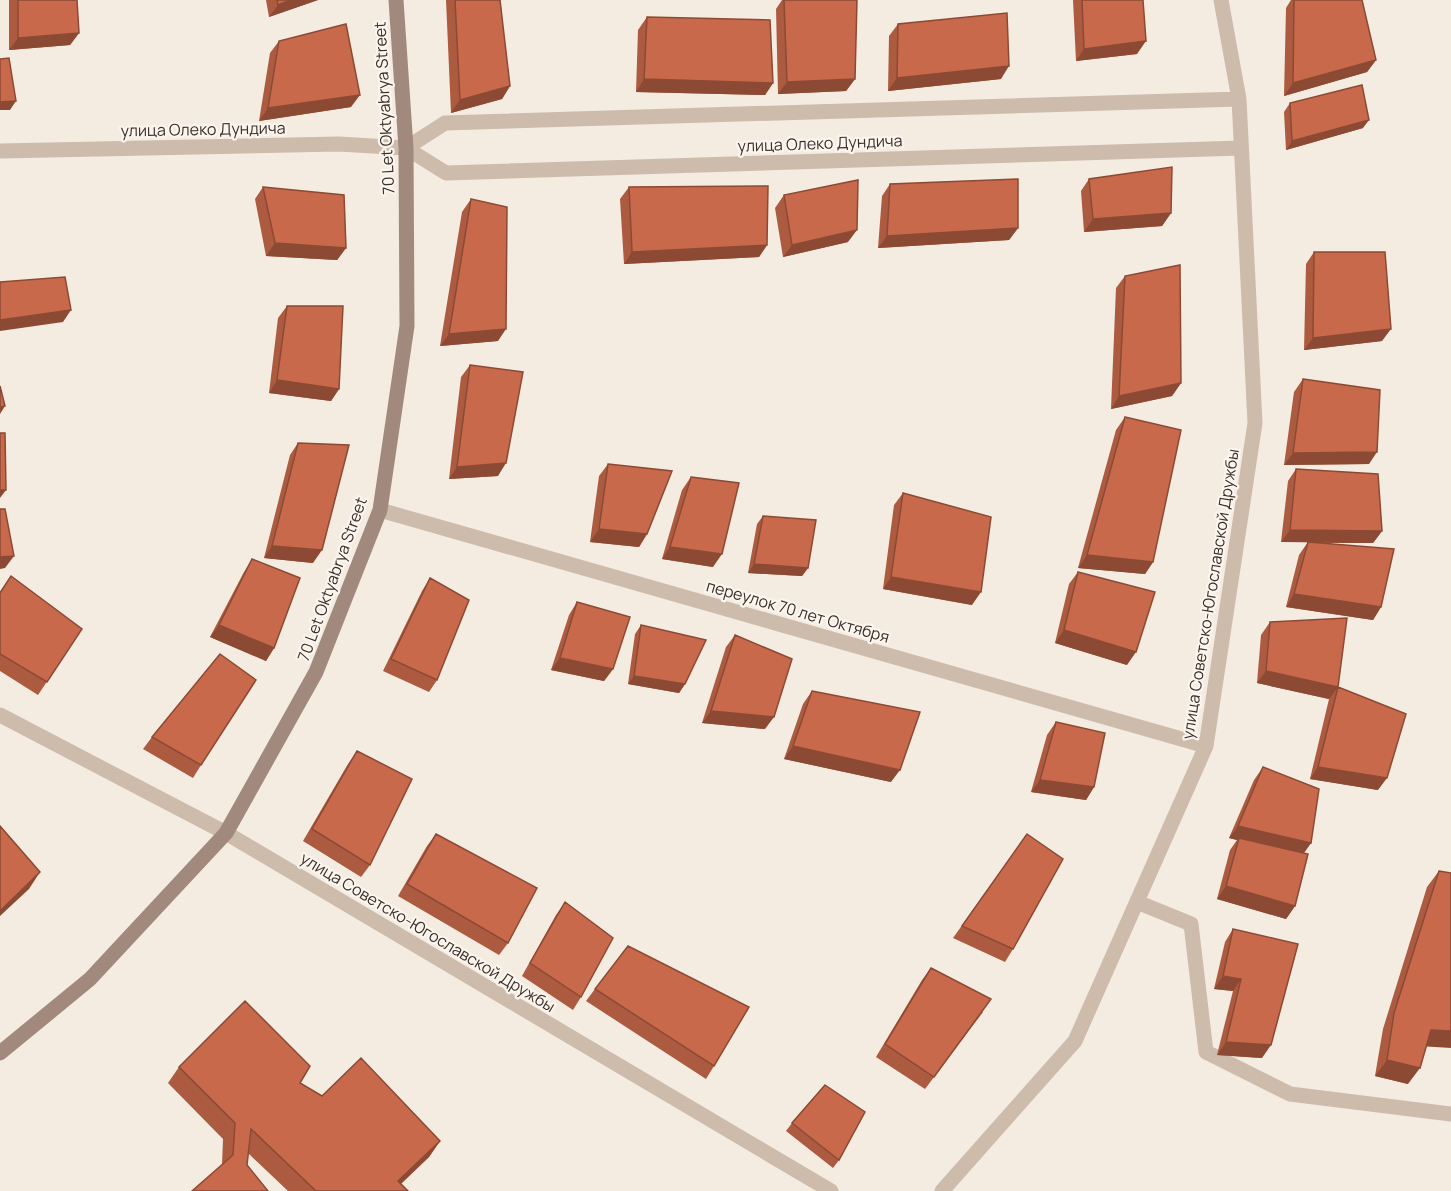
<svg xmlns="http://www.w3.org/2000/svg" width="1451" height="1191" font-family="Manrope,sans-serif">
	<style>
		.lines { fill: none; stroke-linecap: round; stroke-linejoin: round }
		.lane { stroke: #cdbbac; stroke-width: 15 }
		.street { stroke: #cdbbac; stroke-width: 15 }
		.secondary { stroke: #a18a7d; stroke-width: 15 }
		.wall { fill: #ac5a40 }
		.shaded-wall { fill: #8c4a34 }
		.building { fill: #c8694b; stroke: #8c4a34; stroke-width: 1.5 }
		.labels { text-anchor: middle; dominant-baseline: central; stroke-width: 4.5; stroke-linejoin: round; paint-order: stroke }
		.street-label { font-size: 16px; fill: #3b302b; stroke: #fbf5ee }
	</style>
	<rect width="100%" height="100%" fill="#f4ebe1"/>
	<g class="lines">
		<!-- lane -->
		<path class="lane" d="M1137 902 1191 924 1206 1052 1290 1094 1451 1114"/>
		<!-- street -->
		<path class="street" d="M406 148 445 123 1239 99
			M0 151 339 144 406 148 446 173 1241 148
			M380 510 1206 746
			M0 715 226 833 831 1191
			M942 1191 1075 1041 1206 746 1255 423 1239 99 1221 0"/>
		<!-- secondary -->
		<path class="secondary" d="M0 1053 90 979 226 833 316 672 380 510 407 326 406 148 396 0"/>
	</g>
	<!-- wall -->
	<path class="wall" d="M9 0H77L79 33 70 45 9 50Z
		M266 0H318L269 17Z
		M446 0H500L510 86 502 99 451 113Z
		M782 0H857L855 79 846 91 778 94 776 9Z
		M1073 0H1143L1137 54 1076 61Z
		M1291 0H1362L1376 60 1367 72 1284 96 1286 8Z
		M647 17 773 83 765 95 636 92 638 30Z
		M898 24 1001 79 888 91 889 36Z
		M279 41 351 107 259 121 270 53Z
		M1290 103 1363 128 1286 150 1284 112Z
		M1089 179 1171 213 1162 226 1084 232 1081 191Z
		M890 184 1018 228 1009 240 878 248 882 196Z
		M263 187 346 248 337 260 266 256 255 199Z
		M629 187 767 245 759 257 624 264 620 199Z
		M784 195 848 242 783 257 775 208Z
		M471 199 498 341 440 346 462 212Z
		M1314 252 1382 341 1304 350 1306 264Z
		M1125 276 1181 383 1172 396 1111 409 1116 288Z
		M287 306 339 389 331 401 269 393 278 318Z
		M470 365 498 476 449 479 461 377Z
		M1303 379 1369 464 1284 465 1294 392Z
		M1125 417 1153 562 1145 574 1078 568 1116 430Z
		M298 443 313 563 264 558 290 455Z
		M608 464 647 534 639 547 590 542 599 476Z
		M1296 469 1382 531 1373 543H1312L1381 607 1373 620 1286 607 1299 555 1308 542H1281L1288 481Z
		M691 477 713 567 662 559 682 490Z
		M903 493 972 605 883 589 894 505Z
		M763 516 808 568 802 576 748 573 757 524Z
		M252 559 274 648 266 661 210 637 244 572Z
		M1078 572 1127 665 1055 643 1069 584Z
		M11 576 82 629 38 695 0 671V592Z
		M430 578 437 680 429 692 383 671 422 591Z
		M577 602 613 669 604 681 551 670 569 615Z
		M1270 622 1338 687 1378 790 1310 779 1329 699 1257 683 1261 635Z
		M641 625 685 684 679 693 628 684 635 634Z
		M735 635 765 729 702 723 726 647Z
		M812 691 891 782 784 759 803 704Z
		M1056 722 1094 787 1086 800 1031 792 1047 735Z
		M152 737 201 765 193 778 143 749Z
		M357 751 370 865 361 877 303 841 348 764Z
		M1263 767 1311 843 1304 853 1295 906 1286 919 1217 899 1230 850 1237 840 1229 838 1254 780Z
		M436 834 508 943 499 955 398 896 427 846Z
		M1027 834 1013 949 1005 962 953 938Z
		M1439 871 1408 1084 1375 1076 1383 1029 1427 887Z
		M565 902 581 997 573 1010 522 976 556 915Z
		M1233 929 1262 1058 1217 1055 1233 991 1214 989 1225 942Z
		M931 968 983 1012 925 1089 876 1057 922 980Z
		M595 989 714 1066 706 1079 586 1001Z
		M179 1067 300 1083 322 1096 440 1141 429 1157 401 1184 408 1191H288L249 1154 222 1165 223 1139 168 1083Z
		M792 1123 839 1160 833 1168 786 1131Z"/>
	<!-- shaded-wall -->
	<path class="shaded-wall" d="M291 0H318L269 17 278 5Z
		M79 33 70 45 9 50 18 38Z
		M1146 41 1137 54 1076 61 1084 49Z
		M1376 60 1367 72 1284 96 1293 83Z
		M1009 66 1001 79 888 91 897 78Z
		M644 79 773 83 765 95 636 92Z
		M855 79 846 91 778 94 787 82Z
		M510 86 502 99 451 113 460 100Z
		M360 95 351 107 259 121 268 108Z
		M16 101 10 110H0V102Z
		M1369 120 1363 128 1286 150 1292 141Z
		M1171 213 1162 226 1084 232 1093 219Z
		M1018 228 1009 240 878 248 887 236Z
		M857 230 848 242 783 257 792 245Z
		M275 243 346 248 337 260 266 256Z
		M767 245 759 257 624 264 632 252Z
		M71 310 63 322 0 331V320Z
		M506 329 498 341 440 346 449 334Z
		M1391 329 1382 341 1304 350 1313 338Z
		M277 380 339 389 331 401 269 393Z
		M1181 383 1172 396 1111 409 1119 396Z
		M5 406 0 414V407Z
		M1377 452 1369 464 1284 465 1293 453Z
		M506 463 498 476 449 479 457 467Z
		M0 490H6L0 498Z
		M599 529 647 534 639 547 590 542Z
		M1290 530 1382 531 1373 543 1281 542Z
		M272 546 322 550 313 563 264 558Z
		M670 547 722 554 713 567 662 559Z
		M1087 555 1153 562 1145 574 1078 568Z
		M14 556 5 568 0 569V557Z
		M754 564 808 568 802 576 748 573Z
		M891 577 981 592 972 605 883 589Z
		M1294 594 1381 607 1373 620 1286 607Z
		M219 625 274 648 266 661 210 637Z
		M1064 630 1136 652 1127 665 1055 643Z
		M560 658 613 669 604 681 551 670Z
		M1266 671 1338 687 1329 699 1257 683Z
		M634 676 685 684 679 693 628 684Z
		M711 711 774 717 765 729 702 723Z
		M793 746 900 770 891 782 784 759Z
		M1318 767 1387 778 1378 790 1310 779Z
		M1040 780 1094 787 1086 800 1031 792Z
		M1238 826 1311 843 1302 855 1239 838 1237 840 1229 838Z
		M40 872 29 889 0 916V911Z
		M1226 886 1295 906 1286 919 1217 899Z
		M1223 976 1241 979 1233 991 1214 989Z
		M1431 1030 1451 1031V1048L1419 1046Z
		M1226 1042 1271 1045 1262 1058 1217 1055Z
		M1387 1060 1420 1068 1408 1084 1375 1076Z
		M440 1141 429 1157 393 1191 398 1181Z"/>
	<!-- building -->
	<path class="building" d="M18 0H77L79 33 18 38Z
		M277 0H291L278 5Z
		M455 0H500L510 86 460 100Z
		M784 0H857L855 79 787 82Z
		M1082 0H1143L1146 41 1084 49Z
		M1294 0H1362L1376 60 1293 83Z
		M1007 13 1009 66 897 78 898 24Z
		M647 17 770 20 773 83 644 79Z
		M346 24 360 95 268 108 279 41Z
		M9 58 16 101 0 102V59Z
		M1362 85 1369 120 1292 141 1290 103Z
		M1172 167 1171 213 1093 219 1089 179Z
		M1018 179V228L887 236 890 184Z
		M858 180 857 230 792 245 784 195Z
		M768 186 767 245 632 252 629 187Z
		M263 187 344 195 346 248 275 243Z
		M471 199 507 207 506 329 449 334Z
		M1314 252H1385L1391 329 1313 338Z
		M1180 265 1181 383 1119 396 1125 276Z
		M65 277 71 310 0 320V282Z
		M287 306H343L339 389 277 380Z
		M470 365 523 372 506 463 457 467Z
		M1303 379 1380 390 1377 452 1293 453Z
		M0 386 5 406 0 407Z
		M1125 417 1181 430 1153 562 1087 555Z
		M0 433H5L6 490H0Z
		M298 443 349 445 322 550 272 546Z
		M608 464 672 471 647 534 599 529Z
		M1296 469 1378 474 1382 531 1290 530Z
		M691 477 739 483 722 554 670 547Z
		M903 493 991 517 981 592 891 577Z
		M0 509H5L14 556 0 557Z
		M763 516 816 520 808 568 754 564Z
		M1308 542 1394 549 1381 607 1294 594Z
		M252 559 300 578 274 648 219 625Z
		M1078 572 1155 592 1136 652 1064 630Z
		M11 576 82 629 47 682 0 654V593Z
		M430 578 469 600 437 680 391 659Z
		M577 602 630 617 613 669 560 658Z
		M1347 618 1338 687 1406 714 1387 778 1318 767 1338 687 1266 671 1270 622Z
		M641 625 706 640 685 684 634 676Z
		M735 635 792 659 774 717 711 711Z
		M220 654 256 680 201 765 152 737Z
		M812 691 920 712 900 770 793 746Z
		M1056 722 1105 733 1094 787 1040 780Z
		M357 751 412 779 370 865 312 829Z
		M1263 767 1319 789 1311 843 1238 826Z
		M0 826 40 872 0 911Z
		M436 834 537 888 508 943 407 884Z
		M1027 834 1063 859 1013 949 962 926Z
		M1239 838 1308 854 1295 906 1226 886Z
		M1439 871 1451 873V1031L1431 1030 1420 1068 1387 1060 1394 1013Z
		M565 902 613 938 581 997 530 963Z
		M1233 929 1298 944 1271 1045 1226 1042 1241 979 1223 976Z
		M628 946 749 1007 714 1066 595 989Z
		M931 968 991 999 934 1077 885 1044Z
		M245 1001 310 1066 300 1083 322 1096 361 1058 440 1141 398 1181 408 1191H316L251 1129 247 1165 268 1191H192L233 1155 235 1123 179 1067Z
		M825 1085 865 1112 839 1160 792 1123Z"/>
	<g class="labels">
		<!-- street labels -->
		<g class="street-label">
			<text transform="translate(384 108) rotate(-93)">70 Let Oktyabrya Street</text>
			<text transform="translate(203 129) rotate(-1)">улица Олеко Дундича</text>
			<text transform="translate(820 143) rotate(-2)">улица Олеко Дундича</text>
			<text transform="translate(332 579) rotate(-70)">70 Let Oktyabrya Street</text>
			<text transform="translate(1210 594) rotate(-81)">улица Советско-Югославской Дружбы</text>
			<text transform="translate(798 611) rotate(16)">переулок 70 лет Октября</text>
			<text transform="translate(428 932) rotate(31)">улица Советско-Югославской Дружбы</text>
		</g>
	</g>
</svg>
